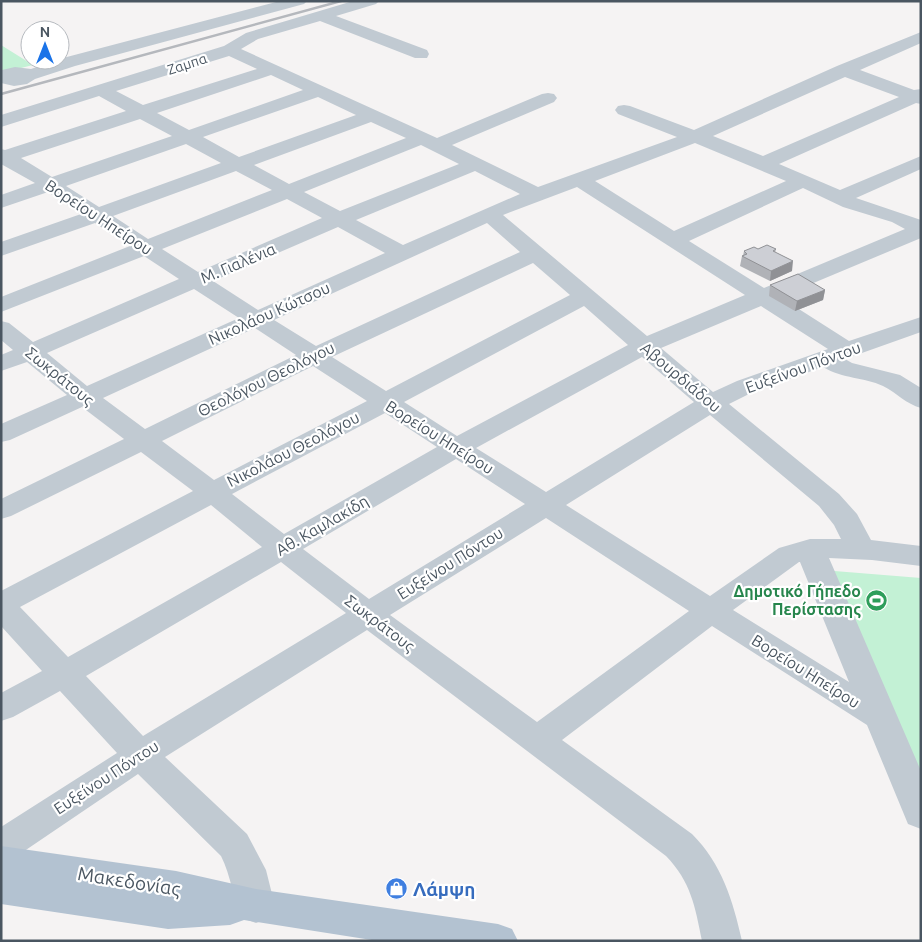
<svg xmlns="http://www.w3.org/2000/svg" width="922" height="942" font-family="Ubuntu,sans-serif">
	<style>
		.green { fill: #c3f1d5 }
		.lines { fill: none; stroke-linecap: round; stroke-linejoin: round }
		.minor { fill: #c1cad2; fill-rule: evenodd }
		.major { fill: #b3c2d1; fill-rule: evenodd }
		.rail { stroke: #b5b8bd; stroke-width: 2.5 }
		.wall { fill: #b0b2b7 }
		.shaded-wall { fill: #909195 }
		.building { fill: #cdcfd5; stroke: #909195 }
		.labels { text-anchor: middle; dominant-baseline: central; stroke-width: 4.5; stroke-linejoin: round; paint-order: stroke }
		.far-street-label { font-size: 14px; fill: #4a5661; stroke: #fff }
		.street-label { font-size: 16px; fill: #4a5661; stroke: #fff }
		.leisure-label { font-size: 16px; font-weight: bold; fill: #27864d; stroke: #fff; text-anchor: end }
		.near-street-label { font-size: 19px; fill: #4a5661; stroke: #fff }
		.near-shop-label { font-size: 19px; font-weight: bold; fill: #366cbe; stroke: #fff; text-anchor: start }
	</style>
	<rect width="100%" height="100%" fill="#f5f3f3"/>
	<!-- green -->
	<path class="green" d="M1 45 33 65 1 73Z
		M822 570 921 578V790Z"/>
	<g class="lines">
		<!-- minor -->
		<path class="minor" d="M280 1H307L304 4 75 66 35 79 27 84 14 86 1 83 2 70 15 67 31 69 63 58Z
			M353 1H379L376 4 336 16 427 50 429 54 427 58H415L320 21 258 39 241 49 437 138 542 94 548 93 554 94 557 98 554 102 452 145 538 187 677 137 618 114 615 110 618 106 624 105 630 106 694 130 837 66 921 32V43L860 70 914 90 921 89V104L916 103 779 164 840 190 921 156V169L856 198 921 220V238L780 297 849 341 921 317V332L845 359 852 363 900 375 921 388V408C906 404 897 393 883 386 864 377 843 379 823 367L755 391 729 404 839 494 857 514 871 540 921 546V566L872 560 829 558 921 771V829L908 824 867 725 712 626 562 740 692 834C722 864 733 901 742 941H702C695 906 691 882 666 856L367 630 165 757 247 834 266 870 275 906 270 918 256 923 242 918C233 898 231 876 221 856L138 774 14 858 1 862V827L117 753 60 691 13 717 1 721V693L42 671 1 626V591L193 491 141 452 11 516 1 519V499L124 439 82 407 10 440 1 442V424L67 395 27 362 1 371V355L13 350 1 340V321L9 323 33 342 179 279 144 256 1 312V297L130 246 95 223 1 256V242L81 214 48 192 1 208V195L35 183 1 164V149L5 150 126 111 99 96 1 127V115L224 46 246 33ZM229 56 257 69 143 105 116 91ZM271 75 303 90 189 130 157 113ZM845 77 899 97 763 156 713 136ZM318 97 356 115 239 157 203 137ZM140 119 172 136 52 177 21 158ZM371 122 406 138 289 184 254 165ZM695 143 786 181 674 231 595 181ZM186 144 221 163 99 207 66 186ZM421 145 459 164 340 211 304 192ZM236 171 272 190 148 239 113 216ZM475 171 520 194 403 245 356 220ZM577 187 745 295 647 336 503 215ZM803 188 843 207 892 222 905 229 764 288 689 241ZM287 199 322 218 198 272 162 249ZM487 223 520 252 316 346 274 320ZM338 227 385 253 258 310 213 281ZM533 263 570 295 386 391 332 357ZM194 289 239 318 87 386 47 353ZM584 306 628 345 457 436 404 402ZM761 306 828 349 737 381 713 392 661 348ZM255 328 296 355 145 429 103 398ZM642 357 694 402 546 492 476 448ZM313 366 367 401 214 480 162 441ZM385 413 437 447 284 534 232 494ZM710 415 819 506 834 525 841 539H810L779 548 710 596 566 505ZM456 459 525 504 369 599 303 549ZM211 505 262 547 68 657 20 607ZM546 518 689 611 537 722 390 615ZM281 562 346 613 143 736 86 676ZM799 562H800L849 682 733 610Z"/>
		<!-- major -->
		<path class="major" d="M1 846 176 871 256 889 498 924 512 929 518 941H378L244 920 230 925 168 929 1 904Z"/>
		<!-- rail -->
		<path class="rail" d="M1 94 341 1"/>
	</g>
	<!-- wall -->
	<path class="wall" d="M758 249H776L775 253 792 271 770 281 740 266 742 256H743L744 251Z
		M770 285 825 290 823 300 795 311 769 296Z"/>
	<!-- shaded-wall -->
	<path class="shaded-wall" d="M793 261 792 271 770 281 771 271Z
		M825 290 823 300 795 311 797 301Z"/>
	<!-- building -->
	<path class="building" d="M767 245 776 249 773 251 793 261 771 271 742 256 747 254 744 251 754 247 758 249Z
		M798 274 825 290 797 301 770 285Z"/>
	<!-- icons -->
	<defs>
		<symbol id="stadium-disc" viewBox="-11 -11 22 22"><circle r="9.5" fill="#2e9e5b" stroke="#fff"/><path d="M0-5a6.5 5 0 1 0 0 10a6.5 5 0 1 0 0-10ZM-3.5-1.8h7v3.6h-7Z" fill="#fff"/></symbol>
		<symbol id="shop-disc" viewBox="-11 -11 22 22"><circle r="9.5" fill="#3f7fe0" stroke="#fff"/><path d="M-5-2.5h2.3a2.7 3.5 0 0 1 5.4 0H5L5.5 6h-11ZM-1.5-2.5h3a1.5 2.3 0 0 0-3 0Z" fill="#fff"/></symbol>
	</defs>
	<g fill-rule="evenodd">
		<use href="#stadium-disc" x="864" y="588" width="25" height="25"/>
		<use href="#shop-disc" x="384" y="876" width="25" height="25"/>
	</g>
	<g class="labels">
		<!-- far-street labels -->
		<g class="far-street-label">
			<text transform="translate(187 64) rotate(-18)">Ζαμπα</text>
		</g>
		<!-- street labels -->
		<g class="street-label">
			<text transform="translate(99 217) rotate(33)">Βορείου Ηπείρου</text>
			<text transform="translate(238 263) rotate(-23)">Μ. Γιαλένια</text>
			<text transform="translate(269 313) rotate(-24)">Νικολάου Κώτσου</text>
			<text transform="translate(803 367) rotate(-20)">Ευξείνου Πόντου</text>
			<text transform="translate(60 376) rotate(39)">Σωκράτους</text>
			<text transform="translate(681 377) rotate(40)">Αβουρδιάδου</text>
			<text transform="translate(266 379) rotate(-26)">Θεολόγου Θεολόγου</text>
			<text transform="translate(440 437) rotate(32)">Βορείου Ηπείρου</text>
			<text transform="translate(293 449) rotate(-27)">Νικολάου Θεολόγου</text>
			<text transform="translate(322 525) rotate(-30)">Αθ. Καμλακίδη</text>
			<text transform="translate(450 563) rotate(-32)">Ευξείνου Πόντου</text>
			<text transform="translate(380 623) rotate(37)">Σωκράτους</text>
			<text transform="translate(806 671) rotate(32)">Βορείου Ηπείρου</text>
			<text transform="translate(106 777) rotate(-33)">Ευξείνου Πόντου</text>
		</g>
		<!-- leisure labels -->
		<g class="leisure-label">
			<text x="861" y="591">Δημοτικό Γήπεδο<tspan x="861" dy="18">Περίστασης</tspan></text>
		</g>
		<!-- near-street labels -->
		<g class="near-street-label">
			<text transform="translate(129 881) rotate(9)">Μακεδονίας</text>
		</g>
		<!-- near-shop labels -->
		<g class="near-shop-label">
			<text x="413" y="889">Λάμψη</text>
		</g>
	</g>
	<!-- border -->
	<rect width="922" height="942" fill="none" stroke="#4a5661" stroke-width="5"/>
	<!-- north arrow -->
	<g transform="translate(45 45)"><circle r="24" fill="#ffffff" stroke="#b7bbc0"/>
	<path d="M0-4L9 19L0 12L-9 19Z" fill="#1a73e8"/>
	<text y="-8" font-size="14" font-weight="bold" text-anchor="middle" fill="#4a5661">N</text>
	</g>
</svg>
